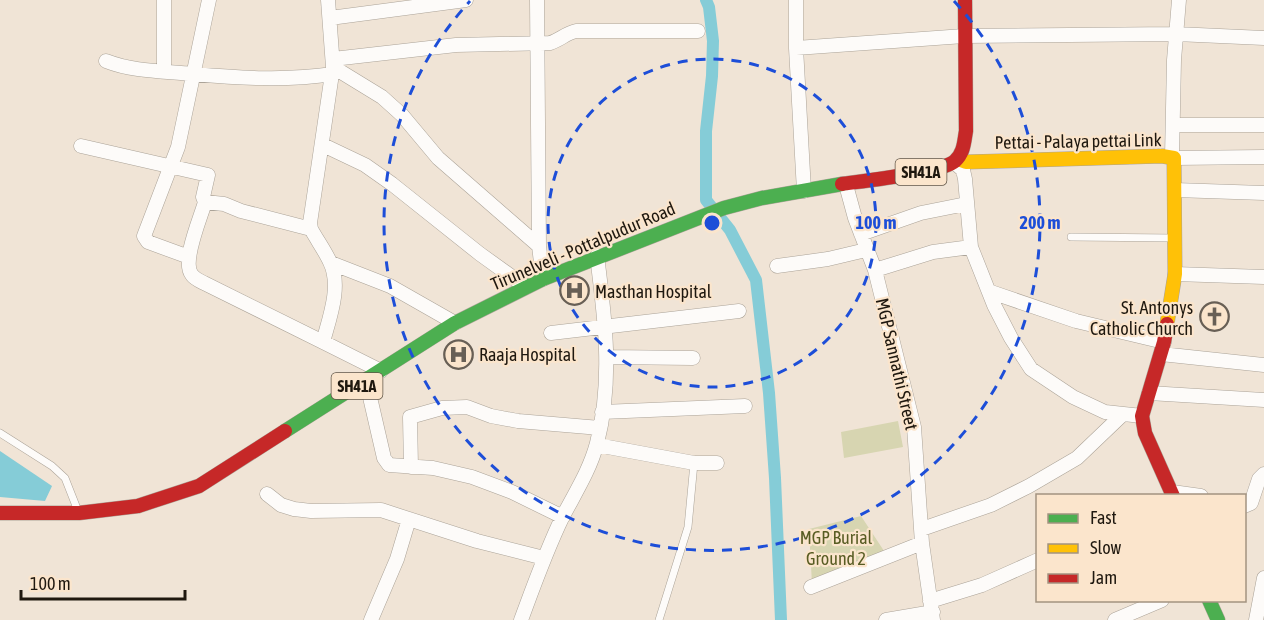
<svg xmlns="http://www.w3.org/2000/svg" width="1264" height="620" font-family="'Asap Condensed',sans-serif">
	<style>
		.green { fill: #d7d5b1 }
		.water { fill: #85ccd7 }
		.lines { fill: none; stroke-linecap: round; stroke-linejoin: round }
		.canal { stroke: #85ccd7; stroke-width: 12 }
		.lane-casing { stroke: #aba398; stroke-width: 8 }
		.street-casing { stroke: #aba398; stroke-width: 15 }
		.fast-casing { stroke: #aba398; stroke-width: 15 }
		.slow-casing { stroke: #aba398; stroke-width: 15 }
		.jam-casing { stroke: #aba398; stroke-width: 15 }
		.lane { stroke: #fdfbf9; stroke-width: 7 }
		.street { stroke: #fdfbf9; stroke-width: 14 }
		.fast { stroke: #4caf50; stroke-width: 14 }
		.slow { stroke: #ffc107; stroke-width: 14 }
		.jam { stroke: #c62828; stroke-width: 14 }
		.ring { fill: none; stroke: #1d4ed8; stroke-width: 3; stroke-dasharray: 10 8 }
		.labels { text-anchor: middle; dominant-baseline: central; stroke-width: 4.5; stroke-linejoin: round; paint-order: stroke }
		.shield { fill: #fbe5cc; stroke: #615648; stroke-width: 1.5 }
		.shield-label { font-size: 16px; font-weight: bold; fill: #1f180f }
		.street-label { font-size: 18px; fill: #1f180f; stroke: #fbe5cc }
		.poi-label { font-size: 18px; fill: #1f180f; stroke: #fbe5cc; text-anchor: start }
		.park-label { font-size: 18px; fill: #585c23; stroke: #fbe5cc }
		.centre { fill: #1d4ed8; stroke: #fbe5cc; stroke-width: 3 }
		.ring-label { font-size: 18px; text-anchor: middle; font-weight: bold; fill: #1d4ed8; stroke: #fbe5cc; stroke-width: 4.5; stroke-linejoin: round; paint-order: stroke }
	</style>
	<rect width="100%" height="100%" fill="#f0e4d6"/>
	<!-- green -->
	<path class="green" d="M898 421 903 447 844 458 841 432Z
		M861 516 886 554 812 584 809 529Z"/>
	<!-- water -->
	<path class="water" d="M0 451 52 486 45 501 0 497Z"/>
	<g class="lines">
		<!-- canal -->
		<path class="canal" d="M706 0 709 7 713 41 712 76 706 131V200L730 230 756 280 769 393 775 478 781 620"/>
		<defs>
			<path id="lane" d="M1071 237 1174 238
				M0 433 52 466 65 478 78 511
				M659 620 688 527 694 463"/>
			<path id="street" d="M164 0V72
				M328 0 333 67 310 223 311 229C317 240 325 251 330 262 342 286 329 319 323 342L381 371
				M537 0 539 246 543 279
				M796 0V48L804 191
				M330 18 466 0
				M796 48 964 36 1176 34 1264 38
				M333 59 456 45 550 43C560 40 566 33 576 31H698
				M106 61C134 72 163 71 193 74 240 78 286 81 333 74
				M333 67 382 97 402 115 438 158 539 246
				M1173 125H1264
				M323 145 365 165 392 184 480 254 526 287
				M81 146 208 175 203 197 205 202
				M1172 157 1174 60 1179 0
				M1174 158 1264 157
				M955 163 963 170 965 179 971 247 994 305 1011 338 1031 369 1073 397 1105 412 1142 416
				M846 185 855 218 875 270 914 427 922 543 933 620
				M1175 190 1264 193
				M311 229 241 211 224 204 205 202C201 217 181 262 192 275 195 279 200 281 204 283L323 342
				M861 234 921 213 966 204
				M189 257 148 242 144 236 178 147 209 0
				M331 263 390 286 455 323
				M777 266 828 259 866 250
				M875 270 933 252 971 247
				M1175 274 1264 277
				M991 292 1076 321 1164 342
				M551 333 739 311
				M1161 354 1264 365
				M607 357 693 358
				M366 380 384 458 389 465 433 468 472 477 512 492 563 517
				M1149 393 1264 400
				M602 412 745 406
				M597 445 694 463H717
				M411 467 410 417 442 408 467 407 491 416 518 421 600 428
				M1172 492 1201 496
				M267 494 281 505 294 509 311 511 381 510 477 541 544 558
				M1244 506 1251 503 1259 479 1264 474
				M922 529 991 505 1029 486 1077 458 1122 415
				M811 587 922 543
				M930 601 982 585 1038 560
				M371 620 397 559 409 519
				M521 620C534 585 546 551 562 518 575 493 590 470 597 443 613 381 605 318 597 256
				M886 620 933 612
				M1115 620 1162 600
				M1256 620 1264 578"/>
			<path id="fast" d="M285 431 455 323 543 279 724 208 762 198 842 184
				M1209 600 1218 620"/>
			<path id="slow" d="M958 159 966 162 1162 156 1174 158 1175 274 1167 324"/>
			<path id="jam" d="M842 184C863 181 943 172 955 161 964 153 964 142 966 131L965 0
				M1167 324 1164 342 1142 416 1145 433 1173 496
				M0 513H79L138 506 199 486 285 431"/>
		</defs>
		<!-- lane casing -->
		<use href="#lane" class="lane-casing"/>
		<!-- street casing -->
		<use href="#street" class="street-casing"/>
		<!-- fast casing -->
		<use href="#fast" class="fast-casing"/>
		<!-- slow casing -->
		<use href="#slow" class="slow-casing"/>
		<!-- jam casing -->
		<use href="#jam" class="jam-casing"/>
		<!-- lane -->
		<use href="#lane" class="lane"/>
		<!-- street -->
		<use href="#street" class="street"/>
		<!-- fast -->
		<use href="#fast" class="fast"/>
		<!-- slow -->
		<use href="#slow" class="slow"/>
		<!-- jam -->
		<use href="#jam" class="jam"/>
	</g>
	<!-- distance rings -->
	<g class="ring">
		<circle cx="712" cy="223" r="164"/>
		<path d="M954 1A328 328 0 1 1 470 1"/>
	</g>
	<!-- icons -->
	<defs>
		<symbol id="hospital-ring" viewBox="-11 -11 22 22"><circle r="9.5" fill="#fbe5cc" stroke="#685f55" stroke-width="1.5"/><path d="M-5-5h3v3.5h4V-5h3V5h-3V1.5h-4V5h-3Z" fill="#685f55"/></symbol>
		<symbol id="church-ring" viewBox="-11 -11 22 22"><circle r="9.5" fill="#fbe5cc" stroke="#685f55" stroke-width="1.5"/><path d="M-1.2-6h2.4v3.5h3.3v2.4h-3.3V6h-2.4V-.1h-3.3v-2.4h3.3Z" fill="#685f55"/></symbol>
	</defs>
	<g fill-rule="evenodd">
		<use href="#hospital-ring" x="558" y="274" width="33" height="33"/>
		<use href="#church-ring" x="1198" y="300" width="33" height="33"/>
		<use href="#hospital-ring" x="442" y="338" width="33" height="33"/>
	</g>
	<g class="labels">
		<!-- shield labels -->
		<g class="shield">
			<rect x="895.5" y="159" width="51" height="26" rx="4.5"/>
			<rect x="331.5" y="373" width="51" height="26" rx="4.5"/>
		</g>
		<g class="shield-label">
			<text x="921" y="172">SH41A</text>
			<text x="357" y="386">SH41A</text>
		</g>
		<!-- street labels -->
		<g class="street-label">
			<text transform="translate(1078 141) rotate(-1)">Pettai - Palaya pettai Link</text>
			<text transform="translate(583 246) rotate(-23)">Tirunelveli - Pottalpudur Road</text>
			<text transform="translate(897 364) rotate(77)">MGP Sannathi Street</text>
		</g>
		<!-- poi labels -->
		<g class="poi-label">
			<text x="595" y="291">Masthan Hospital</text>
			<text x="1193" y="307" text-anchor="end">St. Antonys<tspan x="1193" dy="21">Catholic Church</tspan></text>
			<text x="479" y="354">Raaja Hospital</text>
		</g>
		<!-- park labels -->
		<g class="park-label">
			<text x="836" y="537">MGP Burial<tspan x="836" dy="21">Ground 2</tspan></text>
		</g>
	</g>
	<circle cx="712" cy="223" r="9" class="centre"/>
	<g class="ring-label">
		<text x="876" y="229">100 m</text>
		<text x="1040" y="229">200 m</text>
	</g>
	<!-- legend -->
	<rect x="1036" y="494" width="210" height="108" fill="#fbe5cc" stroke="#a39380" stroke-width="1.5"/>
	<rect x="1048" y="514" width="30" height="9" fill="#4caf50" stroke="#a39380" stroke-width="1.5"/>
	<text x="1090" y="524" font-size="18" fill="#1f180f">Fast</text>
	<rect x="1048" y="544" width="30" height="9" fill="#ffc107" stroke="#a39380" stroke-width="1.5"/>
	<text x="1090" y="554" font-size="18" fill="#1f180f">Slow</text>
	<rect x="1048" y="574" width="30" height="9" fill="#c62828" stroke="#a39380" stroke-width="1.5"/>
	<text x="1090" y="584" font-size="18" fill="#1f180f">Jam</text>
	<!-- scale -->
	<path d="M21 590v9h164v-9" fill="none" stroke="#1f180f" stroke-width="3"/>
	<text x="30" y="590" font-size="18" fill="#1f180f" stroke="#fbe5cc" stroke-width="4.5" paint-order="stroke">100 m</text>
</svg>
